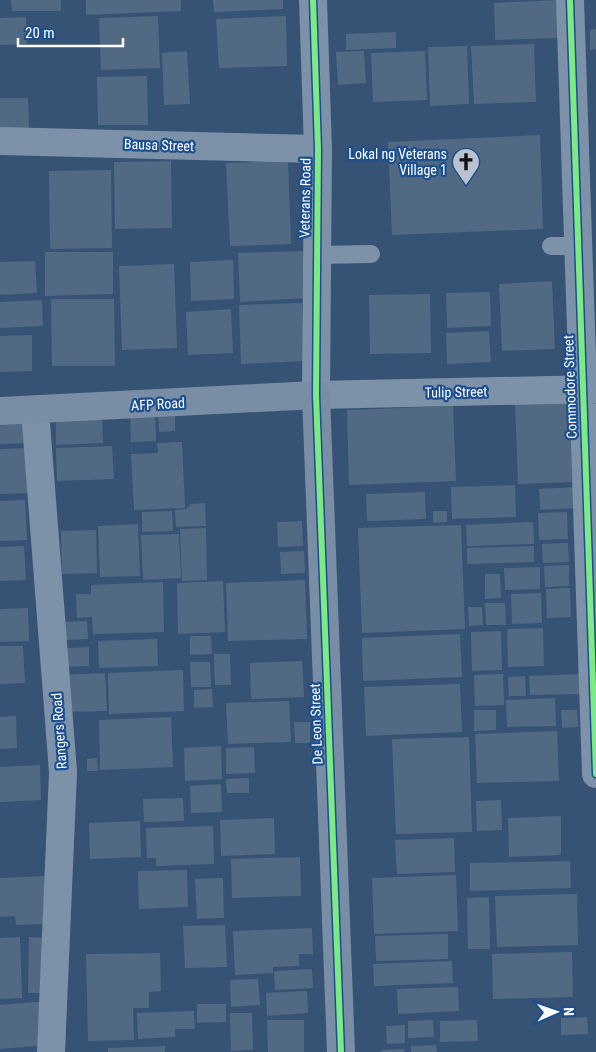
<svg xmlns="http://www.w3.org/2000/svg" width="596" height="1052" font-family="'Roboto Condensed',sans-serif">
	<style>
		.building { fill: #526984 }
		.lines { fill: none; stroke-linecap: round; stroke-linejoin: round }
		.lane { stroke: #7d92a8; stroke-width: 18 }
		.street { stroke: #7d92a8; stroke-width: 28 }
		.secondary { stroke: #798da4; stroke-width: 28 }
		.cycleway-casing { stroke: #1b4f8f; stroke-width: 9 }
		.cycleway { stroke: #7ce984; stroke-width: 6 }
		.labels { text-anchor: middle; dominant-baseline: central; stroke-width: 4.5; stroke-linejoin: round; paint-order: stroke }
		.street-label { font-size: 14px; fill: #fff; stroke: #1b4f8f }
		.poi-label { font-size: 14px; fill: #fff; stroke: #1b4f8f; text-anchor: end }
	</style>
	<rect width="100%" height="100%" fill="#365274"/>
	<!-- building -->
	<path class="building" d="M11 0H61V11H12Z
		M86 0H181V11L86 15Z
		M213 0H283V9L214 12Z
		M558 0 560 38 495 40 494 3Z
		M158 16 160 68 101 70 99 18Z
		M286 16 287 66 219 68 216 19Z
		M26 17 27 44 0 45V18Z
		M596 29V49L590 50V30Z
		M396 32V48L346 50V34Z
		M534 44 536 102 474 104 471 46Z
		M467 46 469 104 430 106 428 47Z
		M187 51 190 104 164 105 162 53Z
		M364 51 366 83 338 85 336 52Z
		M425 51 427 100 373 102 371 53Z
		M147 76 148 125H98L97 77Z
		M0 98H28L29 128H0Z
		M540 135 543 229 392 235 388 142Z
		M171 161 172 228 115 229 114 162Z
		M288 161 291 244 230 246 226 163Z
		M111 170 112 248 50 249 49 171Z
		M304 251 306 298 240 302 238 253Z
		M45 252H113V294L45 296Z
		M233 260 234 299 191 301 190 262Z
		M35 261 37 293 0 295V262Z
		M174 264 177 348 122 350 119 266Z
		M552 281 555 349 502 351 499 284Z
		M490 292 491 326 447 328 446 293Z
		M430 294 431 353 370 354 369 295Z
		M51 299H114L115 366H52Z
		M42 300 43 326 0 328V302Z
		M302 303 304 361 241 364 239 305Z
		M231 309 233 353 188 355 186 312Z
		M489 331 491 362 447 364 446 333Z
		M32 335V371L0 372V336Z
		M569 398 572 482 518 484 515 400Z
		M453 406 456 481 349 485 347 410Z
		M155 410 156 441 131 442 130 411Z
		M175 413V431L159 432 158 414Z
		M26 418 27 443 0 444V419Z
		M102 418 103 443 56 445V419Z
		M182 442 185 508 134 510 131 454 158 453 157 443Z
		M112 446 114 479 57 481 56 448Z
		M27 448 29 493 0 494V449Z
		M515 485 516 517 452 519 451 487Z
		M575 487 576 508 540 510 539 489Z
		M425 492 426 519 367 521 366 494Z
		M25 500 27 540 0 541V501Z
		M205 503 206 526 176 527 175 510 186 509 191 504Z
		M172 511 173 531 142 532V512Z
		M433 511H447V522L433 523Z
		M567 512 568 539 539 540 538 513Z
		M302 521 303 546 278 547 277 522Z
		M533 522 534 544 467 546 466 525Z
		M138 524 140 576 100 577 98 526Z
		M461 525 465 629 362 633 358 528Z
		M206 528 207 580 182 581 180 529Z
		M96 530 97 573 62 574 61 531Z
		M179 534 181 578 143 580 141 535Z
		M568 543 569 562 543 563 542 544Z
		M24 546 26 580 0 581V547Z
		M534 546V562L467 564V548Z
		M304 551 305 573 281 574 280 552Z
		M569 565V586L545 587 544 566Z
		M540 567V589L505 590 504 568Z
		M485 574H500L501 598 485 599Z
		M305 580 307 639 228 641 226 583Z
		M223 581 225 632 178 634 177 583Z
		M163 582 164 632 93 634 92 617 77 618 76 594H91V585Z
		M570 588 571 617 547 618 546 589Z
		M541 593 542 623 512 624 511 594Z
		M485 603H505L506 625H486Z
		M468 607H482L483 625 469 626Z
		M28 608 29 641 0 642V609Z
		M87 621 88 639 64 640 63 622Z
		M543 628 544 666 508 667 507 629Z
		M501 631 502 670 472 671 471 632Z
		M460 634 462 677 363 681 362 638Z
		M190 636H211L212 654 190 655Z
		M157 639 158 666 99 668 98 641Z
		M0 646H23L25 683 0 684Z
		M89 647V666L65 667V648Z
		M214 654H230L231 685H215Z
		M302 661 304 697 251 699 250 663Z
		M190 662H210L211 687H191Z
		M183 670 184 711 109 714 108 673Z
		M105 673 107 711 64 712 62 675Z
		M503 674 504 705 475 706 474 675Z
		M579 674 580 694 530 695 529 676Z
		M525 676 526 696H509L508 677Z
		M460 684 462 732 366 736 364 687Z
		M212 689 213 707 194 708V690Z
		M555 698 556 726 507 727 506 700Z
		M289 701 291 742 228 744 226 703Z
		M474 710H496V730L474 731Z
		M561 710H577L578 727 562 728Z
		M16 716 17 748 0 749V717Z
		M171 717 173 767 100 770 99 720Z
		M294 722H310V743H295Z
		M557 731 559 781 477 783 475 734Z
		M469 737 472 832 396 834 392 739Z
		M221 746 222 779 185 781 184 748Z
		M254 747 255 773 226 774V748Z
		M97 758 98 771H87V759Z
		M40 765 41 800 0 802V767Z
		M249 778V793H227L226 779Z
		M221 784 222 812 191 813 190 786Z
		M183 798 184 821 144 822 143 799Z
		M501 800 502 830 477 831 476 801Z
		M561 816V855L509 857 508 818Z
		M274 818 275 854 221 856 220 820Z
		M140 821 141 857 90 859 89 823Z
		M213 826 214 864 156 866V858H147L146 828Z
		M454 838 455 872 397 874 395 840Z
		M300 857 301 896 232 898 231 859Z
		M570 861 571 888 470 891V863Z
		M187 870 188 907 139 909 138 871Z
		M456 875 458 931 374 934 372 878Z
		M48 876 50 924 16 925 15 916 0 917V878Z
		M223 878 224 918 197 919 195 879Z
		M577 894 578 945 497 947 495 896Z
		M489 897 490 949H468L467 898Z
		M225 925 227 967 185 968 183 926Z
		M312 928 313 954H299V966L273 967V973L235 975 233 931Z
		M448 934V959L376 961 375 936Z
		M20 937 22 998 0 999V938Z
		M29 937 53 938 52 993H28Z
		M572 952 573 997 493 999 492 954Z
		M160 953 161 991 149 992V1008H133L134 1040 88 1041 86 954Z
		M452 961 453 983 374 986 373 964Z
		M312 969 313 988 275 990 274 971Z
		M258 979 260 1005 231 1007 230 980Z
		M458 987 459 1011 398 1014 397 989Z
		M307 991 308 1013 267 1016 266 993Z
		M47 1001 50 1045 0 1049V1005Z
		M197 1004H226V1022L197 1023Z
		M194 1011 195 1029H175V1037L138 1039 137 1013Z
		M230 1013H252L253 1050 231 1051Z
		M587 1017 588 1034 561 1035V1018Z
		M267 1020H304V1052H268Z
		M433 1020 434 1037 408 1038V1021Z
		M477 1020 478 1041 440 1042V1021Z
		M405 1025V1043L387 1044 386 1026Z
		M436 1045 437 1052H411V1046Z
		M165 1046V1052H108V1048Z
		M404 1049 405 1052H381V1050Z"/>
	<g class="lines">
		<!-- lane -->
		<path class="lane" d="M551 246H578
			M317 255 371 254"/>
		<!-- street -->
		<path class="street" d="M313 0 318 149 316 395 596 389
			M570 0 596 774
			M0 141 318 149
			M35 410 63 772 51 1052"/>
		<!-- secondary -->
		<path class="secondary" d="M0 411 316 395 341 1052"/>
		<defs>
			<path id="cycleway" d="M313 0 318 149 316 395 341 1052
				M570 0 596 774"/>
		</defs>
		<!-- cycleway casing -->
		<use href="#cycleway" class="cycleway-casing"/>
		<!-- cycleway -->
		<use href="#cycleway" class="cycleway"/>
	</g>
	<!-- icons -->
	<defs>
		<symbol id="church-pin" viewBox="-11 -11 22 30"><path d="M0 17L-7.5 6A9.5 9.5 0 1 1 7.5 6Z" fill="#b9c2ce" stroke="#1b4f8f"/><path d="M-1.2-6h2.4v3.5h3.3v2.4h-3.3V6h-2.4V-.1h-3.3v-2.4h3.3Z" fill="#111"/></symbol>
	</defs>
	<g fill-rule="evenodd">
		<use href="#church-pin" x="450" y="146" width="32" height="43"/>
	</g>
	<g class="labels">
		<!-- street labels -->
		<g class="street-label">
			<text transform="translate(159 145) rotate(2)">Bausa Street</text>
			<text transform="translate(305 198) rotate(-89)">Veterans Road</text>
			<text transform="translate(570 387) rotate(-92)">Commodore Street</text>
			<text transform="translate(456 392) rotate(-1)">Tulip Street</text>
			<text transform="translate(158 404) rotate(-3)">AFP Road</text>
			<text transform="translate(316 724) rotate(-92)">De Leon Street</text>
			<text transform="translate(59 731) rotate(-94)">Rangers Road</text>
		</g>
		<!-- poi labels -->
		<g class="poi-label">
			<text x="447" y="154">Lokal ng Veterans<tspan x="447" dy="16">Village 1</tspan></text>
		</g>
	</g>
	<!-- north arrow -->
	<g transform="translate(556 1012) rotate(88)" stroke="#1b4f8f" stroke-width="4" paint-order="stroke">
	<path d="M0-4L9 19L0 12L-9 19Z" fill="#ffffff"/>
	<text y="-8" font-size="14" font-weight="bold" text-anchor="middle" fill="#ffffff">N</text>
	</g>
	<!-- scale -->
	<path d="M18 38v8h105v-8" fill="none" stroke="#ffffff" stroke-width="2.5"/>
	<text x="25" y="38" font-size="15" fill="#ffffff" stroke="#1b4f8f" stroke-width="4" paint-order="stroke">20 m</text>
</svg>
